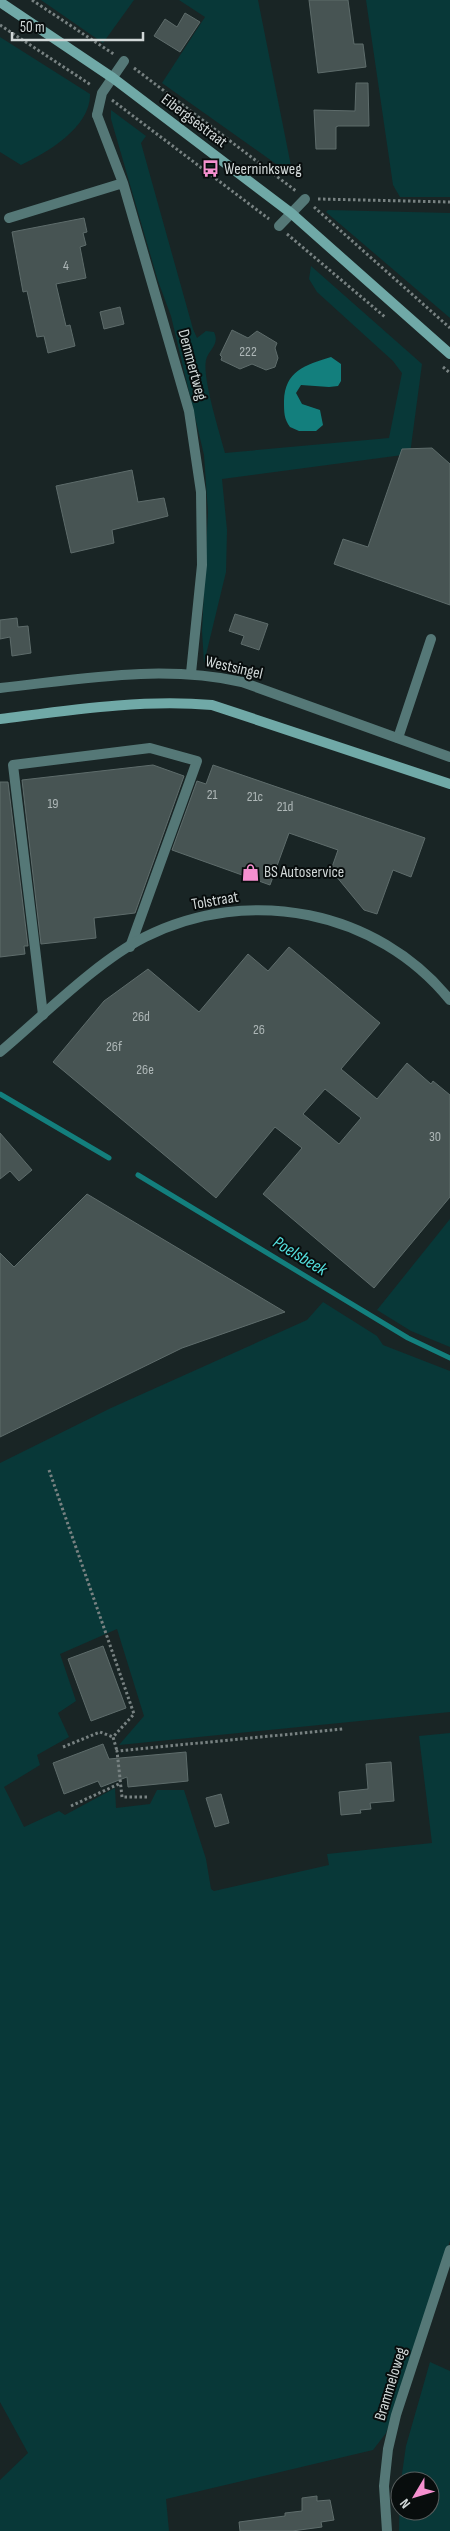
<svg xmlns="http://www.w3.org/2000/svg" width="450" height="2531" font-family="'Sofia Sans Condensed',sans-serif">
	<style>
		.green { fill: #083838 }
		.water { fill: #137f7d }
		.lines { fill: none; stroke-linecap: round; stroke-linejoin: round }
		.stream { stroke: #137f7d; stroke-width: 5 }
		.building { fill: #475453; stroke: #5e6c6b; fill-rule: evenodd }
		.path { stroke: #788282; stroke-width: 3; stroke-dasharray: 2.5 2.5; stroke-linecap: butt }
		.lane { stroke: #557877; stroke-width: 10 }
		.street { stroke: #557877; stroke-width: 10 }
		.secondary { stroke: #70a9a7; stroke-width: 10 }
		.labels { text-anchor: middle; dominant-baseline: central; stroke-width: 4; stroke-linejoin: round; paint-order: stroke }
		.number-label { font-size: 14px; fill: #aeb7b7 }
		.street-label { font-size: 16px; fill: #d1d8d8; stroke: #080d0d }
		.poi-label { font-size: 16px; fill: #d1d8d8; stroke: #080d0d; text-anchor: start }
		.water-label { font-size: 18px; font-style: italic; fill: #53dedc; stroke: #080d0d }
	</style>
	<rect width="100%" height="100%" fill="#192525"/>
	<!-- green -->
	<path class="green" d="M41 0H134L103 43Z
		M179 0H258L293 176 162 83 205 17Z
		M366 0H450V197H400L393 185Z
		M0 37 90 94C91 127 47 153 21 165L0 152Z
		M111 110 146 136 141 143 193 329 197 338 206 331 214 332C220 345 209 349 206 360 202 378 220 434 225 453L389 438 402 373 393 361 317 292 309 279 311 266 422 364 410 454 222 479 227 530 226 572 204 663 202 631 208 512 204 455 171 316 158 281 111 119Z
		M328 210 450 213V318L326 212Z
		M450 1219V1347L411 1331 377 1310Z
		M323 1302 377 1336 383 1345 450 1371V1712L119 1745 144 1716 117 1629 60 1654 76 1701 58 1713 69 1737 37 1755 40 1765 4 1787 24 1827 59 1811 65 1815 115 1788 116 1808 150 1804 157 1790H184L206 1859 211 1889 214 1891 329 1865 327 1854 432 1843 419 1736 450 1733V2241L386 2433 373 2450 166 2499 169 2531H0V2480L28 2453 0 2402V1463L111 1408 307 1320Z
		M430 2362 450 2371V2531H399L400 2485V2511H430V2481H401L406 2446Z"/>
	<!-- water -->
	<path class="water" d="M331 357 341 364V381L338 386 329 387 301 385 296 393 302 404 320 410 323 425 316 431H299L290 427C284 419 284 412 284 401 285 371 305 365 331 357Z"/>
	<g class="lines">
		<!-- stream -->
		<path class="stream" d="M0 1094 109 1158
			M138 1175 408 1338 450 1358"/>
	</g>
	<!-- building -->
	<path class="building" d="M309 0H348L354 44H363L366 67 318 73Z
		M185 13 200 22 180 52 154 36 165 19 177 27Z
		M356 83H368L369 126H338L336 127V149H316L314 110 355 111Z
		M84 218 87 232 83 233 86 245 80 247 86 278 56 284 66 326 70 325 75 346 48 353 44 336 37 337 27 291 23 292 12 232Z
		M120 307 124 324 104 329 100 312Z
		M232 330 248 338 257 331 277 343 275 348 278 358 275 367 266 370 252 364 240 369 221 360 222 357 220 355Z
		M432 448 450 464V605L334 564 343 539 368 547 402 449Z
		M132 470 138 502 164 498 168 516 112 530 114 543 71 553 56 486Z
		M235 614 268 624 259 650 241 644 244 636 229 631Z
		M17 618 18 627 28 626 31 653 12 656 10 637 0 639V620Z
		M153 765 184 776 135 913 94 918 96 938 41 944 22 780Z
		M213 765 425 838 411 877 393 870 377 914 364 910 331 870 338 850 289 833 270 885 172 850 197 781 206 784Z
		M0 782H8L28 946H24L25 954 0 957Z
		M289 947 380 1023 341 1069 377 1099 407 1063 431 1084 433 1081 450 1095V1197L374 1288 263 1194 302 1148 275 1127 216 1198 53 1062 104 1001 148 969 199 1012 248 954 268 971ZM325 1089 361 1118 339 1144 303 1114Z
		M0 1133 32 1170 19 1181 10 1171 0 1179Z
		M87 1194 285 1312 182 1348 0 1437V1253L14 1267Z
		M103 1646 126 1708 91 1721 68 1659Z
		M103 1744 109 1759 186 1752 188 1781 128 1787 127 1777 101 1787 98 1781 64 1794 53 1763Z
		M391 1762 394 1801 370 1803 371 1809 360 1810 361 1813 341 1815 339 1792 368 1789 366 1764Z
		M221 1794 229 1823 215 1827 206 1798Z
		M317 2496V2501L330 2500 334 2520 321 2522 322 2527 292 2531H240L239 2522 285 2516V2513L302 2511V2498Z"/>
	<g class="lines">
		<!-- path -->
		<path class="path" d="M32 0 115 55
			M0 25 91 85
			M134 68 296 191
			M112 100 269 219
			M318 199 450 202
			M314 207 450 328
			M287 234 385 317
			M443 367 450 373
			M49 1470 134 1714 113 1737 117 1751
			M63 1747 100 1732 113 1737
			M147 1797H122L117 1751 343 1729
			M71 1806 121 1783"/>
		<!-- lane -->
		<path class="lane" d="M97 115 123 183 189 411 201 492 202 565 191 673
			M9 218 123 183
			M398 738 431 639
			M43 1015 13 765 150 748 197 761 130 947"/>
		<!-- street -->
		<path class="street" d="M97 115 102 93 124 61
			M279 226 305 199
			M0 688C82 679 161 664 242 682L450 757
			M0 1052C43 1016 96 962 145 937 249 885 377 910 450 1000
			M387 2531 384 2486 388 2449 396 2415 450 2250"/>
		<!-- secondary -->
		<path class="secondary" d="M0 2 113 78 291 213 450 354
			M0 719C71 710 141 699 212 705L450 784"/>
	</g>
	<!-- icons -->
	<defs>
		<symbol id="bus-bare" viewBox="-9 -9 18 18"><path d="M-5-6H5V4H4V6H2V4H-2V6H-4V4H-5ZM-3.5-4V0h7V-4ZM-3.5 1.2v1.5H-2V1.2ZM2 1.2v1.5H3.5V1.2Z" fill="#f690cf" stroke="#080d0d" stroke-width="2.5" paint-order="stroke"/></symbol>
		<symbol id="shop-bare" viewBox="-9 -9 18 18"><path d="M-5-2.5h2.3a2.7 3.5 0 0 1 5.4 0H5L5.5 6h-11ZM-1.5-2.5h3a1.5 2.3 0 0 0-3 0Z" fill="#f690cf" stroke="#080d0d" stroke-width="2.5" paint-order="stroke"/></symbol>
	</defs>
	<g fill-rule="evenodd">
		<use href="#bus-bare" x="198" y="156" width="25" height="25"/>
		<use href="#shop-bare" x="238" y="860" width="25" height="25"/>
	</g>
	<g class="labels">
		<!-- number labels -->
		<g class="number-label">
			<text x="66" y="265">4</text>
			<text x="248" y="351">222</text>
			<text x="212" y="794">21</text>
			<text x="255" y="796">21c</text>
			<text x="53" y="803">19</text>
			<text x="285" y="806">21d</text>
			<text x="141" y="1016">26d</text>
			<text x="259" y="1029">26</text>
			<text x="114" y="1046">26f</text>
			<text x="145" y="1069">26e</text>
			<text x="435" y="1136">30</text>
		</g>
		<!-- street labels -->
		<g class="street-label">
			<text transform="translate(194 121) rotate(37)">Eibergsestraat</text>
			<text transform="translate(192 365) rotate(75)">Demmertweg</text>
			<text transform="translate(234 668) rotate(13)">Westsingel</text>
			<text transform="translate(215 901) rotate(-10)">Tolstraat</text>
			<text transform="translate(391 2384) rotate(-73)">Brammeloweg</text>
		</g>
		<!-- poi labels -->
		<g class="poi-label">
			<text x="224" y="169">Weerninksweg</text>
			<text x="264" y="872">BS Autoservice</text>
		</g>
		<!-- water labels -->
		<g class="water-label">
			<text transform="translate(300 1256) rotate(31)">Poelsbeek</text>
		</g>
	</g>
	<!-- north arrow -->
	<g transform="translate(415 2496) rotate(232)"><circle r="24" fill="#080d0d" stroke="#585e5e"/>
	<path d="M0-4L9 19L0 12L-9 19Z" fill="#f690cf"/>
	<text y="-8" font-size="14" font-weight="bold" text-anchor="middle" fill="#d1d8d8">N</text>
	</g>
	<!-- scale -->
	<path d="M12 32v8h131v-8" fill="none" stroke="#d1d8d8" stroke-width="2.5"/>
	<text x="20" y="32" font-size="15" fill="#d1d8d8" stroke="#080d0d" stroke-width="4" paint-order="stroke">50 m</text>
</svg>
